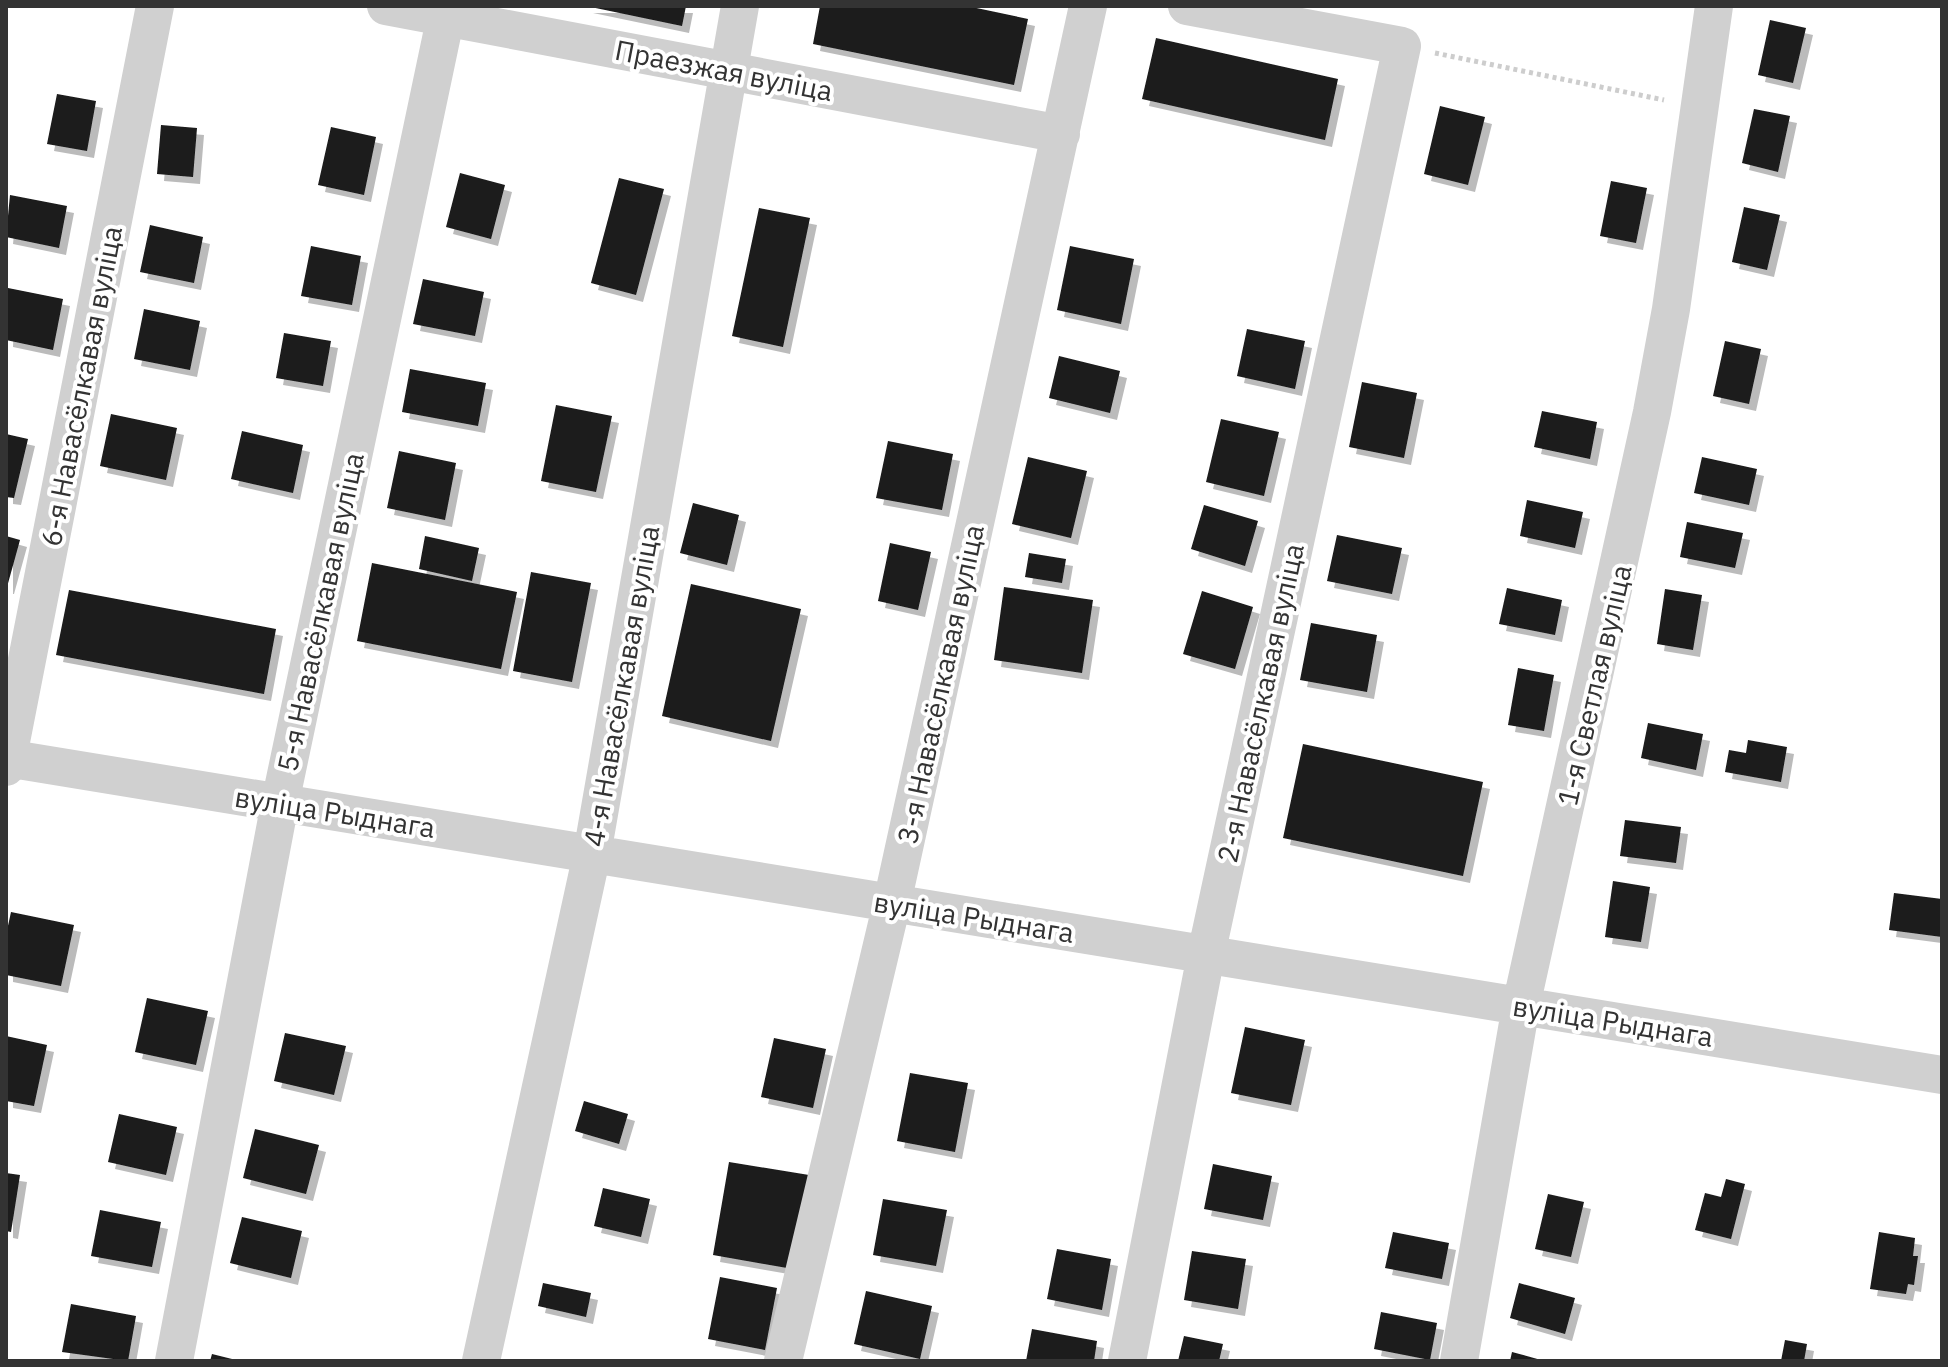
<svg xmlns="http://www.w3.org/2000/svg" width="1948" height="1367" font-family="'IBM Plex Sans',sans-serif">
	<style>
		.building { fill: #1a1a1a; filter: url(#shadow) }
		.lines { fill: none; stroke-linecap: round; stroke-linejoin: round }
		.path { stroke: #cdcdcd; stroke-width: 5; stroke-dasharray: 4 4; stroke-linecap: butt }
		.minor { stroke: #d0d0d0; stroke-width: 38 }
		.labels { text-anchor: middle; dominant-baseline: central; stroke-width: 8; stroke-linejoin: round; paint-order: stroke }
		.street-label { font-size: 28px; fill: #333; stroke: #fff }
	</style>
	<defs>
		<filter id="shadow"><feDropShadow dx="7" dy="7" stdDeviation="0" flood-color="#0004"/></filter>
	</defs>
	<rect width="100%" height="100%" fill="#fff"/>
	<!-- building -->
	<path class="building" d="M586 6H686L682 26Z
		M820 6H967L1028 19 1014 85 813 44Z
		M1770 20 1806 28 1793 83 1758 75Z
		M1156 38 1338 79 1325 140 1142 99Z
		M57 94 96 101 87 151 47 144Z
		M1440 106 1485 117 1468 185 1424 174Z
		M1754 109 1790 116 1778 172 1742 163Z
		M161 125 197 128 193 177 157 174Z
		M331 127 376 137 364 195 318 185Z
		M460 173 505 185 491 239 446 227Z
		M619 178 664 189 636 295 591 283Z
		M1611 181 1647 188 1636 243 1600 236Z
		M10 195 67 206 59 248 6 237Z
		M1744 207 1780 215 1767 270 1732 262Z
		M759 208 810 218 783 347 732 336Z
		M150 225 203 237 194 283 140 272Z
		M311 246 361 256 352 305 301 296Z
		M1070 246 1134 259 1121 324 1057 310Z
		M423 279 484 292 475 336 413 324Z
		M8 288 63 299 53 350 6 340Z
		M144 309 200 321 190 370 134 359Z
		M1247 329 1305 341 1295 389 1237 376Z
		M284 333 331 341 323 386 276 378Z
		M1725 341 1761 349 1749 404 1713 396Z
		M1059 356 1120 371 1110 413 1049 398Z
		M410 369 486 383 478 426 402 412Z
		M1362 382 1417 393 1404 458 1349 447Z
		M556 405 612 416 596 492 541 481Z
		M1542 411 1597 422 1590 459 1534 447Z
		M111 414 177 428 166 480 100 466Z
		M1221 419 1279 432 1264 496 1206 482Z
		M242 431 303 445 293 493 231 479Z
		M6 434 28 439 14 498 6 497Z
		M888 441 953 454 942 510 876 498Z
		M399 451 456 463 445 520 387 508Z
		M1028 457 1087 471 1071 538 1012 524Z
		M1702 457 1757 469 1749 505 1694 493Z
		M1527 500 1583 512 1575 548 1520 536Z
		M693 503 739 515 727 565 680 553Z
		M1204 505 1258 521 1245 566 1191 549Z
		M1687 522 1743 533 1735 568 1680 557Z
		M1337 535 1402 548 1392 594 1327 581Z
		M6 536 20 540 7 587H6Z
		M425 536 479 548 472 581 419 569Z
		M890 543 931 552 918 610 878 601Z
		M1029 553 1066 559 1062 583 1025 577Z
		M372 563 517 592 501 669 357 641Z
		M531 572 591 583 572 682 513 671Z
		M691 584 801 609 771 741 662 716Z
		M1004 587 1093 600 1082 673 994 660Z
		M1507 588 1562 600 1555 635 1499 624Z
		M1665 589 1702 595 1693 650 1657 644Z
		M69 590 276 629 264 694 56 655Z
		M1202 591 1253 607 1235 669 1183 654Z
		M1311 623 1377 635 1367 692 1300 680Z
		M1518 668 1554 675 1544 731 1508 725Z
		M1648 723 1703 734 1696 770 1641 758Z
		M1748 740 1787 747 1781 782 1725 772 1729 750 1746 753Z
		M1303 744 1483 782 1463 876 1283 838Z
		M1625 820 1681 827 1676 863 1620 856Z
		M1613 881 1650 887 1641 942 1605 937Z
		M1894 893 1942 899V937L1889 930Z
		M11 912 74 925 61 986 6 975V935Z
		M147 998 208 1011 196 1065 135 1052Z
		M1245 1027 1305 1040 1291 1105 1231 1093Z
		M285 1033 346 1046 334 1095 274 1081Z
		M6 1036 47 1045 34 1106 6 1101Z
		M774 1038 826 1049 813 1108 761 1097Z
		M910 1073 968 1083 955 1152 897 1141Z
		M584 1101 628 1114 619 1144 575 1131Z
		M119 1114 177 1127 166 1175 108 1162Z
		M255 1129 319 1145 306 1194 243 1178Z
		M729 1162 809 1175 793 1269 713 1255Z
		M1213 1164 1272 1176 1263 1220 1204 1209Z
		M6 1173 20 1175 11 1232 6 1231Z
		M1726 1179 1745 1184 1731 1239 1695 1230 1705 1193 1721 1197Z
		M603 1188 650 1199 641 1237 594 1226Z
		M1548 1194 1584 1202 1571 1257 1535 1249Z
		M883 1199 947 1210 936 1266 873 1255Z
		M100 1210 161 1222 152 1267 91 1256Z
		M242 1217 302 1231 291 1278 230 1263Z
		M1393 1232 1449 1243 1442 1279 1385 1268Z
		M1879 1232 1915 1238 1913 1256H1918L1914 1285 1908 1284 1906 1294 1870 1289Z
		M1057 1249 1111 1259 1102 1310 1047 1299Z
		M1192 1251 1246 1259 1238 1309 1184 1300Z
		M720 1277 777 1288 765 1350 708 1339Z
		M543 1283 591 1293 586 1317 538 1306Z
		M1519 1283 1575 1298 1565 1334 1510 1318Z
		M866 1291 932 1306 920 1359 854 1344Z
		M71 1304 136 1316 128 1361 62 1352Z
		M1381 1312 1437 1323 1430 1360 1374 1349Z
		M1032 1329 1097 1341 1094 1361H1026Z
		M1184 1336 1223 1344 1219 1361H1178Z
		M1785 1340 1807 1344 1804 1361H1781Z
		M1512 1352 1541 1360V1361H1510Z
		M212 1354 236 1360V1361H210Z"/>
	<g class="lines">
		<!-- path -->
		<path class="path" d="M1435 53 1664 100"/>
		<!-- minor -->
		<path class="minor" d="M386 6 1061 134
			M6 758 1942 1075
			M6 767 155 6
			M174 1361 280 803 448 6
			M481 1361 592 854 740 6
			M783 1361 892 903 1088 6
			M1127 1361 1206 955 1402 46 1187 6
			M1459 1361 1521 1006 1652 412 1671 309 1714 6"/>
	</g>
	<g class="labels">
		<!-- street labels -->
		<g class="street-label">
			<text transform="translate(724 70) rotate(11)">Праезжая вуліца</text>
			<text transform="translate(81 386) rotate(-79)">6-я Навасёлкавая вуліца</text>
			<text transform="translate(320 612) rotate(-78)">5-я Навасёлкавая вуліца</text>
			<text transform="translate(940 684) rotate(-78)">3-я Навасёлкавая вуліца</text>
			<text transform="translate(1594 685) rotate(-77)">1-я Светлая вуліца</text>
			<text transform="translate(621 686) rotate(-80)">4-я Навасёлкавая вуліца</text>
			<text transform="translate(1260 703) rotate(-78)">2-я Навасёлкавая вуліца</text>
			<text transform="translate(335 812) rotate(9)">вуліца Рыднага</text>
			<text transform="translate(974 917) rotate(9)">вуліца Рыднага</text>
			<text transform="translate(1613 1021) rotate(9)">вуліца Рыднага</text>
		</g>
	</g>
	<!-- border -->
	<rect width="1948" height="1367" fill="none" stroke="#333333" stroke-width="16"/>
</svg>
